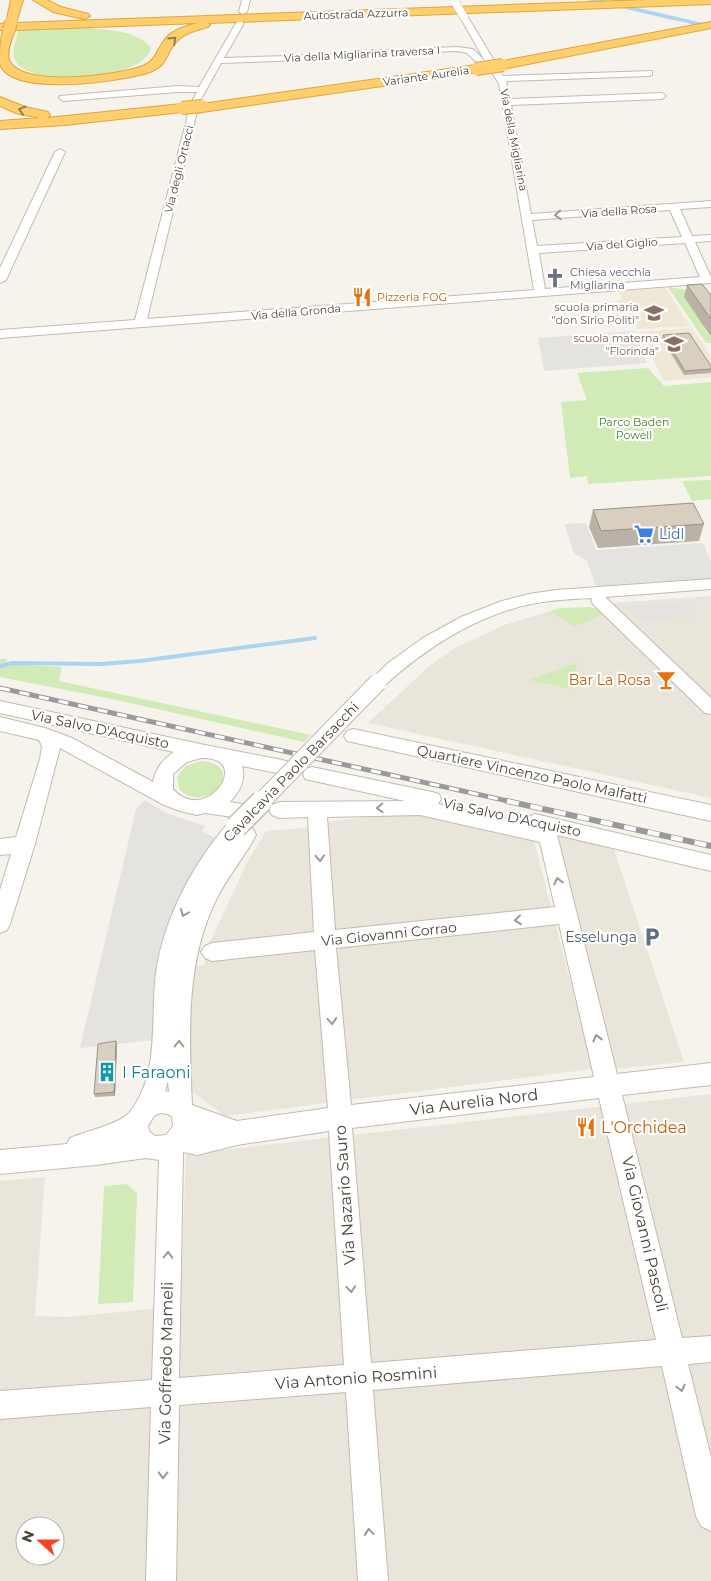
<svg xmlns="http://www.w3.org/2000/svg" width="711" height="1581" font-family="Montserrat,sans-serif">
	<style>
		.residential { fill: #eae5da; fill-rule: evenodd }
		.education { fill: #efe8d6 }
		.green { fill: #d2eab5 }
		.parking { fill: #e5e3e0 }
		.water { fill: #a9d4f2 }
		.lines { fill: none; stroke-linecap: round; stroke-linejoin: round }
		.stream { stroke: #a9d4f2; stroke-width: 4 }
		.canal { fill: #a9d4f2; fill-rule: evenodd }
		.minor-casing { stroke: #c2bbae; stroke-width: 2 }
		.highway-casing { stroke: #e0a43c; stroke-width: 2 }
		.minor { fill: #fff; fill-rule: evenodd }
		.highway { fill: #ffcf6e; fill-rule: evenodd }
		.rail-far1-casing { stroke: #9a9a9a; stroke-width: 5 }
		.rail-casing { stroke: #9a9a9a; stroke-width: 6 }
		.rail-far1 { stroke: #fff; stroke-width: 3; stroke-dasharray: 10; stroke-linecap: butt }
		.rail { stroke: #fff; stroke-width: 4.5; stroke-dasharray: 12; stroke-linecap: butt }
		.minor-bridge-far2-casing { stroke: #c2bbae; stroke-width: 9; stroke-linecap: butt }
		.minor-bridge-far1-casing { stroke: #c2bbae; stroke-width: 19; stroke-linecap: butt }
		.minor-bridge-casing { stroke: #c2bbae; stroke-width: 24; stroke-linecap: butt }
		.highway-bridge-casing { stroke: #e0a43c; stroke-width: 14; stroke-linecap: butt }
		.minor-bridge-far2 { stroke: #fff; stroke-width: 8 }
		.minor-bridge-far1 { stroke: #fff; stroke-width: 17 }
		.minor-bridge { stroke: #fff; stroke-width: 21 }
		.highway-bridge { stroke: #ffcf6e; stroke-width: 12 }
		.wall { fill: #bab2a6 }
		.shaded-wall { fill: #979187 }
		.building { fill: #d8cfc1; stroke: #979187 }
		.oneway { stroke: #937c4e }
		.oneway2 { stroke: #9c9892 }
		.labels { text-anchor: middle; dominant-baseline: central; stroke-width: 4.5; stroke-linejoin: round; paint-order: stroke }
		.far-street-label { font-size: 11px; fill: #4b4439; stroke: #fff }
		.far-worship-label { font-size: 11px; fill: #5b616d; stroke: #fff; text-anchor: start }
		.far-food-label { font-size: 11px; fill: #c56008; stroke: #fff; text-anchor: start }
		.far-education-label { font-size: 11px; fill: #785e54; stroke: #fff; text-anchor: end }
		.far-park-label { font-size: 11px; fill: #4a7f2a; stroke: #fff }
		.shop-label { font-size: 14px; fill: #366cbe; stroke: #fff; text-anchor: start }
		.food-label { font-size: 14px; fill: #c56008; stroke: #fff; text-anchor: end }
		.street-label { font-size: 14px; fill: #4b4439; stroke: #fff }
		.service-label { font-size: 14px; fill: #4e5e75; stroke: #fff; text-anchor: end }
		.near-culture-label { font-size: 16px; fill: #0d838f; stroke: #fff; text-anchor: start }
		.near-street-label { font-size: 16px; fill: #4b4439; stroke: #fff }
		.near-food-label { font-size: 16px; fill: #c56008; stroke: #fff; text-anchor: start }
	</style>
	<rect width="100%" height="100%" fill="#f6f3ec"/>
	<!-- residential -->
	<path class="residential" d="M711 596V699L611 603Z
		M550 611 574 627 606 614 711 717V798L368 723 429 666 453 649 504 625Z
		M412 812 533 837 593 1069 225 1116 191 1091 188 1058 195 966 204 965 207 948 247 863 266 831 304 828 326 822Z
		M553 835 614 849 684 1062 614 1069Z
		M711 1094V1581H0V1181L45 1177 35 1316 69 1317 180 1306 186 1154ZM25 1526H55V1556H25Z"/>
	<!-- education -->
	<path class="education" d="M665 288 690 326 637 329 618 300 622 299 618 291Z
		M692 328 711 356V377L664 381 639 332Z"/>
	<!-- green -->
	<path class="green" d="M78 28C101 29 137 29 151 48 145 81 28 89 15 60 11 51 17 38 18 29Z
		M668 287 689 290 695 295 684 297 697 316H705L711 326 703 327 711 338V343H706Z
		M648 368 664 386 711 382V476L588 484 587 476 570 478 561 402 587 400 577 373Z
		M711 480V499L692 501 682 481Z
		M590 607 599 609 606 614 574 627 550 611 561 608Z
		M0 659H7L6 664 62 667 59 681 311 735 304 742 112 699 0 677Z
		M578 662 571 689 529 680Z
		M201 761C249 764 210 818 179 789L177 777 186 766Z
		M127 1184 137 1194 133 1302 98 1304 104 1186Z"/>
	<!-- parking -->
	<path class="parking" d="M634 331 647 363 544 371 538 338Z
		M586 523 596 550 703 543 711 562V579L596 587 587 561 574 553 564 524Z
		M691 602 696 617 643 621 624 606Z
		M145 800 168 814 205 826 202 831 217 839 154 1040 80 1048 136 809Z"/>
	<!-- water -->
	<path class="water" d="M588 0H603L690 20 684 22 673 20Z"/>
	<g class="lines">
		<!-- stream -->
		<path class="stream" d="M0 666 12 663 101 664 140 661 315 638"/>
		<!-- canal -->
		<path class="canal" d="M685 19 711 25V29L683 22V20Z"/>
		<defs>
			<path id="minor" d="M242 0H250L247 12 243 14 239 12Z
				M461 15 468 17 503 76 652 71V75L649 76 506 81 510 99 662 93 666 96 662 99 511 105 531 214 711 201V207L680 209 692 236 711 235V241L695 242 711 277V283L0 338V330L135 320 191 103 197 92H178L63 101 59 98 60 96 178 86 199 87 236 23 240 21 244 23 224 58 352 54 360 51 457 47 473 49 485 61 460 17ZM457 51 467 53 484 69H490L499 84 534 290 147 319 199 103 221 63 353 58 361 55ZM670 210 682 237 537 246 532 220ZM685 243 700 277 545 289 539 253Z
				M60 149 65 152 6 280 0 283V268L55 152Z
				M711 579V589L605 597 711 698V714L705 713 593 604 591 600 592 598C572 599 551 600 531 604 475 616 426 648 384 686L378 688 372 686 369 682 388 663 423 638 461 617 502 601 529 594 556 590Z
				M0 701 200 744 282 760 289 762 291 767 289 772 282 774 242 766C246 781 240 790 230 802L247 805 250 810 247 815 240 818 205 813 197 815 180 811 164 805 60 748 35 844 10 924 7 930 0 933V890L11 854 0 855V839L16 837 40 759 42 746 39 740 0 731V717L45 728 72 738 153 782C155 769 163 759 174 752L0 713ZM201 758C255 756 206 827 173 789V774L187 762Z
				M353 729 711 805V821L347 741 344 736 347 731Z
				M312 767 432 792 439 794 441 799 438 804 526 823 528 817 535 814 711 855V871L557 835 617 1074 711 1063V1085L622 1095 682 1338 711 1336V1362L688 1364 711 1457V1531L701 1526 696 1516 662 1366 373 1390 388 1581H358L346 1392 179 1405 176 1581H146L151 1407 0 1419V1391L152 1380 159 1160 146 1158 96 1165 0 1174V1150L67 1144 70 1138C84 1132 119 1124 129 1113 162 1073 149 1014 157 966 167 912 194 863 229 822L236 819 243 822 245 827 253 829 256 835C244 858 227 877 216 900 185 963 189 1037 192 1105L237 1121 328 1108 315 950 212 961 205 958 201 952 205 946 212 943 314 932 308 817 279 818 272 815 269 810 272 805 279 802 405 801 305 779 303 774 305 769ZM420 815 540 842 555 907 335 930 327 817ZM559 924 594 1077 351 1105 336 948ZM168 1081 169 1092 165 1091ZM599 1098 656 1340 371 1363 352 1128ZM160 1113 168 1114 172 1117 173 1126 166 1135 155 1136 149 1131 148 1126 154 1116ZM329 1131 344 1365 179 1378 183 1152 197 1155 237 1145Z"/>
			<path id="highway" d="M11 0H23L16 23 647 0H711V4L208 23 210 25 208 27C197 30 185 33 177 41 165 52 170 64 150 72 125 81 11 98 0 64 0 55 0 39 3 30H0V24L6 23ZM198 23C187 26 174 29 167 37 157 48 157 60 143 66 120 75 21 89 9 60 6 51 12 38 15 30Z
				M33 0H47L61 7 88 14 90 16 84 19 53 12Z
				M711 22V28L503 69 497 65 503 61Z
				M476 65 482 69 480 72 195 113 188 109 195 105Z
				M0 97 25 107 48 112 50 115 47 118 182 104 189 108 182 112 65 125 0 129V121L40 118 16 113 0 106Z"/>
		</defs>
		<!-- minor casing -->
		<use href="#minor" class="minor-casing"/>
		<!-- highway casing -->
		<use href="#highway" class="highway-casing"/>
		<!-- minor -->
		<use href="#minor" class="minor"/>
		<!-- highway -->
		<use href="#highway" class="highway"/>
		<defs>
			<path id="rail-far1" d="M0 688 512 802"/>
			<path id="rail" d="M507 801 711 846"/>
		</defs>
		<!-- rail-far1 casing -->
		<use href="#rail-far1" class="rail-far1-casing"/>
		<!-- rail casing -->
		<use href="#rail" class="rail-casing"/>
		<!-- rail-far1 -->
		<use href="#rail-far1" class="rail-far1"/>
		<!-- rail -->
		<use href="#rail" class="rail"/>
		<defs>
			<path id="minor-bridge-far2" d="M455 2 464 17"/>
			<path id="minor-bridge-far1" d="M261 802 378 682"/>
			<path id="minor-bridge" d="M236 827 262 801"/>
			<path id="highway-bridge" d="M9 30 11 22
				M476 69 503 65
				M182 108 202 106"/>
		</defs>
		<!-- minor-bridge-far2 casing -->
		<use href="#minor-bridge-far2" class="minor-bridge-far2-casing"/>
		<!-- minor-bridge-far1 casing -->
		<use href="#minor-bridge-far1" class="minor-bridge-far1-casing"/>
		<!-- minor-bridge casing -->
		<use href="#minor-bridge" class="minor-bridge-casing"/>
		<!-- highway-bridge casing -->
		<use href="#highway-bridge" class="highway-bridge-casing"/>
		<!-- minor-bridge-far2 -->
		<use href="#minor-bridge-far2" class="minor-bridge-far2"/>
		<!-- minor-bridge-far1 -->
		<use href="#minor-bridge-far1" class="minor-bridge-far1"/>
		<!-- minor-bridge -->
		<use href="#minor-bridge" class="minor-bridge"/>
		<!-- highway-bridge -->
		<use href="#highway-bridge" class="highway-bridge"/>
	</g>
	<!-- wall -->
	<path class="wall" d="M687 285 711 294V337L684 297Z
		M663 335 711 366V373L684 375 662 339Z
		M593 510 704 524 699 541 598 548 589 527Z
		M117 1044 115 1096 95 1097 94 1094Z"/>
	<!-- shaded-wall -->
	<path class="shaded-wall" d="M116 1041 117 1044 115 1096 114 1092Z"/>
	<!-- building -->
	<path class="building" d="M702 284 710 294H711V319L687 285Z
		M689 333 711 366V369L685 371 663 335Z
		M693 503 704 524 601 531 593 510Z
		M116 1041 114 1092 94 1094 98 1044Z"/>
	<!-- one-way arrows -->
	<defs><path id="oneway-chevron" d="M-2-3.5L2.5 0L-2 3.5" fill="none" stroke-width="1.6" stroke-linecap="round" stroke-linejoin="round" transform="scale(1.25)"/></defs>
	<g class="oneway">
		<use href="#oneway-chevron" transform="translate(173 40) rotate(-43)"/>
		<use href="#oneway-chevron" transform="translate(22 110) rotate(-163)"/>
	</g>
	<g class="oneway2">
		<use href="#oneway-chevron" transform="translate(558 215) rotate(176)"/>
		<use href="#oneway-chevron" transform="translate(380 808) rotate(178)"/>
		<use href="#oneway-chevron" transform="translate(320 858) rotate(87)"/>
		<use href="#oneway-chevron" transform="translate(558 881) rotate(-103)"/>
		<use href="#oneway-chevron" transform="translate(184 913) rotate(112)"/>
		<use href="#oneway-chevron" transform="translate(518 920) rotate(174)"/>
		<use href="#oneway-chevron" transform="translate(332 1021) rotate(85)"/>
		<use href="#oneway-chevron" transform="translate(597 1038) rotate(-104)"/>
		<use href="#oneway-chevron" transform="translate(179 1044) rotate(-90)"/>
		<use href="#oneway-chevron" transform="translate(168 1255) rotate(-89)"/>
		<use href="#oneway-chevron" transform="translate(351 1289) rotate(86)"/>
		<use href="#oneway-chevron" transform="translate(681 1388) rotate(77)"/>
		<use href="#oneway-chevron" transform="translate(163 1475) rotate(91)"/>
		<use href="#oneway-chevron" transform="translate(369 1532) rotate(-95)"/>
	</g>
	<!-- icons -->
	<defs>
		<symbol id="church-bare" viewBox="-9 -9 18 18"><path d="M-1.2-6h2.4v3.5h3.3v2.4h-3.3V6h-2.4V-.1h-3.3v-2.4h3.3Z" fill="#6b7280" stroke="#fff" stroke-width="2.5" paint-order="stroke"/></symbol>
		<symbol id="restaurant-bare" viewBox="-9 -9 18 18"><path d="M-5-6h1v4h1v-4h1v4h1v-4h1v5L-1.5 .5V6h-2V.5L-5-1ZM5-6V6H3V1.5H1.5Q1.5-4 5-6Z" fill="#e8710a" stroke="#fff" stroke-width="2.5" paint-order="stroke"/></symbol>
		<symbol id="school-bare" viewBox="-9 -9 18 18"><path d="M0-5L7-2L0 1L-7-2ZM-4 1L0 2.5L4 1V4Q0 6-4 4Z" fill="#8d6e63" stroke="#fff" stroke-width="2.5" paint-order="stroke"/></symbol>
		<symbol id="supermarket-bare" viewBox="-9 -9 18 18"><path d="M-6-5.5h2.5l.6 2H6L4.5 2H-2.5L-4.4-4H-6ZM-1.5 3.2a1.3 1.3 0 1 0 .1 0ZM3 3.2a1.3 1.3 0 1 0 .1 0Z" fill="#3f7fe0" stroke="#fff" stroke-width="2.5" paint-order="stroke"/></symbol>
		<symbol id="bar-bare" viewBox="-9 -9 18 18"><path d="M-6-5H6L.8 .8V4.5H3.5V6h-7V4.5H-.8V.8Z" fill="#e8710a" stroke="#fff" stroke-width="2.5" paint-order="stroke"/></symbol>
		<symbol id="parking-bare" viewBox="-9 -9 18 18"><path d="M-3.5-5.5H1a3.5 3.5 0 0 1 0 7H-1V5.5H-3.5ZM-1-3.4V-.6H.8a1.4 1.4 0 0 0 0-2.8Z" fill="#5c6f8a" stroke="#fff" stroke-width="2.5" paint-order="stroke"/></symbol>
		<symbol id="building-bare" viewBox="-9 -9 18 18"><path d="M-4-6H4V6H1V3H-1V6H-4ZM-2.5-4.3h1.7v1.8h-1.7ZM.8-4.3h1.7v1.8H.8ZM-2.5-1h1.7V.8h-1.7ZM.8-1h1.7V.8H.8Z" fill="#0f9aa8" stroke="#fff" stroke-width="2.5" paint-order="stroke"/></symbol>
	</defs>
	<g fill-rule="evenodd">
		<use href="#church-bare" x="541" y="264" width="28" height="28"/>
		<use href="#restaurant-bare" x="348" y="283" width="28" height="28"/>
		<use href="#school-bare" x="640" y="299" width="28" height="28"/>
		<use href="#school-bare" x="660" y="330" width="28" height="28"/>
		<use href="#supermarket-bare" x="630" y="520" width="28" height="28"/>
		<use href="#bar-bare" x="652" y="666" width="28" height="28"/>
		<use href="#parking-bare" x="638" y="923" width="28" height="28"/>
		<use href="#building-bare" x="93" y="1058" width="28" height="28"/>
		<use href="#restaurant-bare" x="572" y="1113" width="28" height="28"/>
	</g>
	<g class="labels">
		<!-- far-street labels -->
		<g class="far-street-label">
			<text transform="translate(356 14) rotate(-2)">Autostrada Azzurra</text>
			<text transform="translate(362 54) rotate(-3)">Via della Migliarina traversa I</text>
			<text transform="translate(426 76) rotate(-8)">Variante Aurelia</text>
			<text transform="translate(514 140) rotate(79)">Via della Migliarina</text>
			<text transform="translate(179 169) rotate(-76)">Via degli Ortacci</text>
			<text transform="translate(619 211) rotate(-4)">Via della Rosa</text>
			<text transform="translate(622 244) rotate(-4)">Via del Giglio</text>
			<text transform="translate(296 312) rotate(-5)">Via della Gronda</text>
		</g>
		<!-- far-worship labels -->
		<g class="far-worship-label">
			<text x="570" y="272">Chiesa vecchia<tspan x="570" dy="13">Migliarina</tspan></text>
		</g>
		<!-- far-food labels -->
		<g class="far-food-label">
			<text x="377" y="297">Pizzeria FOG</text>
		</g>
		<!-- far-education labels -->
		<g class="far-education-label">
			<text x="639" y="307">scuola primaria<tspan x="639" dy="13">"don Sirio Politi"</tspan></text>
			<text x="659" y="338">scuola materna<tspan x="659" dy="13">"Florinda"</tspan></text>
		</g>
		<!-- far-park labels -->
		<g class="far-park-label">
			<text x="634" y="422">Parco Baden<tspan x="634" dy="13">Powell</tspan></text>
		</g>
		<!-- shop labels -->
		<g class="shop-label">
			<text x="659" y="534">Lidl</text>
		</g>
		<!-- food labels -->
		<g class="food-label">
			<text x="651" y="680">Bar La Rosa</text>
		</g>
		<!-- street labels -->
		<g class="street-label">
			<text transform="translate(100 729) rotate(12)">Via Salvo D'Acquisto</text>
			<text transform="translate(291 772) rotate(-46)">Cavalcavia Paolo Barsacchi</text>
			<text transform="translate(532 774) rotate(12)">Quartiere Vincenzo Paolo Malfatti</text>
			<text transform="translate(512 817) rotate(12)">Via Salvo D'Acquisto</text>
			<text transform="translate(389 934) rotate(-6)">Via Giovanni Corrao</text>
		</g>
		<!-- service labels -->
		<g class="service-label">
			<text x="637" y="937">Esselunga</text>
		</g>
		<!-- near-culture labels -->
		<g class="near-culture-label">
			<text x="122" y="1072">I Faraoni</text>
		</g>
		<!-- near-street labels -->
		<g class="near-street-label">
			<text transform="translate(474 1102) rotate(-7)">Via Aurelia Nord</text>
			<text transform="translate(345 1195) rotate(-94)">Via Nazario Sauro</text>
			<text transform="translate(645 1234) rotate(77)">Via Giovanni Pascoli</text>
			<text transform="translate(166 1363) rotate(-89)">Via Goffredo Mameli</text>
			<text transform="translate(356 1378) rotate(-4)">Via Antonio Rosmini</text>
		</g>
		<!-- near-food labels -->
		<g class="near-food-label">
			<text x="601" y="1127">L'Orchidea</text>
		</g>
	</g>
	<!-- north arrow -->
	<g transform="translate(40 1541) rotate(291)"><circle r="24" fill="#ffffff" stroke="#b7b4b0"/>
	<path d="M0-4L9 19L0 12L-9 19Z" fill="#fc3f1d"/>
	<text y="-8" font-size="14" font-weight="bold" text-anchor="middle" fill="#4b4439">N</text>
	</g>
</svg>
